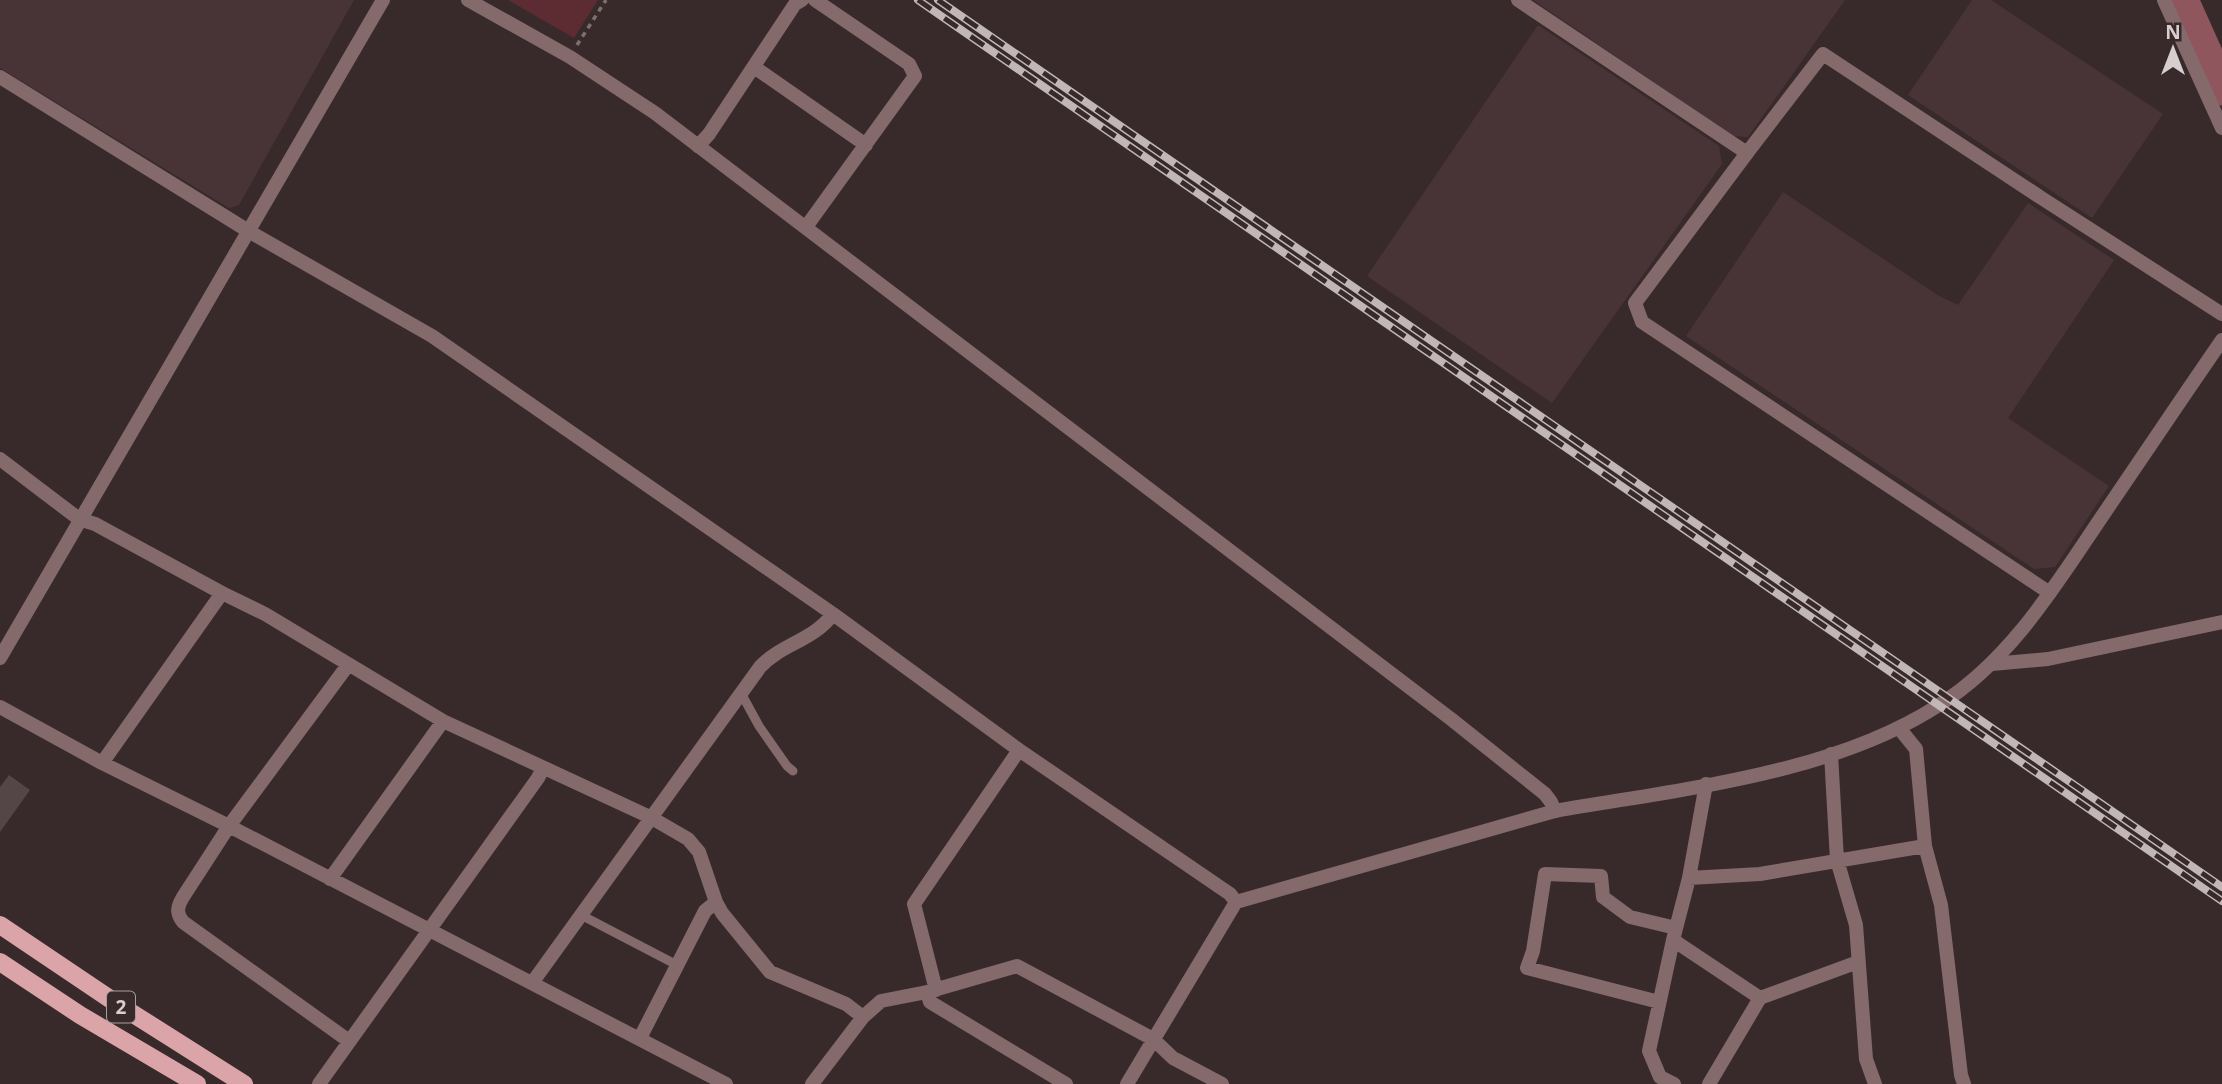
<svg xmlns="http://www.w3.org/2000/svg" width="2222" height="1084" font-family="'Noto Sans',sans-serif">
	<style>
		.built { fill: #483436 }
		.green { fill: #5d2b32 }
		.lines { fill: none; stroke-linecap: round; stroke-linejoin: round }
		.river { stroke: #90565d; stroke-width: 33 }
		.building { fill: #544647 }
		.path { stroke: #7d7071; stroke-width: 3.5; stroke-dasharray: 5 5; stroke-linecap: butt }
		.service { stroke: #856a6c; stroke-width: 9 }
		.minor { stroke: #856a6c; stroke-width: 14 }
		.tertiary { stroke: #856a6c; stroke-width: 14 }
		.primary { stroke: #dba4a9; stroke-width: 18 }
		.rail-casing { stroke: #c2b7b8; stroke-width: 8 }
		.rail { stroke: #382a2b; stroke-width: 5; stroke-dasharray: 16; stroke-linecap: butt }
		.labels { text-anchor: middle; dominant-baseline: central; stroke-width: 7; stroke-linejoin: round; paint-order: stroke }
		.shield { fill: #382a2b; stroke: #a89d9e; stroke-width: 2 }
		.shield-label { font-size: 19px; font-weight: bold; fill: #d8cecf }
	</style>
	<rect width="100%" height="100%" fill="#382a2b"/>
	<!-- built -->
	<path class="built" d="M0 0H354L239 205 229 208 0 68Z
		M1533 0H1845L1748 137 1733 136Z
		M1972 0H1991L2163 114 2092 218 1908 95Z
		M1538 25 1719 146 1722 164 1552 403 1367 276Z
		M1783 192 1939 296 1958 305 2028 203 2114 260 2008 418 2109 486 2055 567 2034 569 1686 336Z"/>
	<!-- green -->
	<path class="green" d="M508 0H598L574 38Z"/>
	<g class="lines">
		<!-- river -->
		<path class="river" d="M2182 0 2222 89"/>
	</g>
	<!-- building -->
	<path class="building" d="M9 775 30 790 0 832V787Z"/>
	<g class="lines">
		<!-- path -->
		<path class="path" d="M577 45 606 0"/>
		<!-- service -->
		<path class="service" d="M741 693 759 726 787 766 793 771
			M581 915 677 965"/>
		<!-- minor -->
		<path class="minor" d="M1518 0 1747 153 1823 54 2043 199 2222 314
			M754 67 866 145
			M0 77 250 232 432 336 833 614 1019 750 1230 894 1236 902
			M698 146 709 134 795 4 802 0
			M806 227 915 76 909 64 815 0
			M0 459 79 519 95 524 222 593 265 614 443 721 650 817 688 839 699 852 716 902 722 913 770 972 846 1004 863 1017
			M1992 664 2048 659 2222 622
			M348 665 229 826 183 897C177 907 176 913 183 922L349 1041
			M0 707 102 763 229 826 726 1084
			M1899 728 1916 749 1925 846 1941 905 1961 1075 1964 1084
			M1831 754 1837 860 1856 925 1866 1059 1875 1084
			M102 763 222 593
			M1689 878 1760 874 1925 846
			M330 879 443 721
			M1673 940 1760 998
			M532 983 760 667C781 644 813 641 833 614
			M936 990 914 904 1019 750
			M927 992 930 1002 1066 1084
			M1659 1002 1527 968 1533 951 1545 874 1601 876 1603 897 1630 917 1676 928
			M640 1038 705 911 716 902
			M319 1084 538 778 543 768
			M812 1084 863 1017 881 1001 927 992 1017 966 1153 1039 1173 1058 1222 1084
			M1127 1084 1236 902 1555 811
			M1674 1084 1660 1077 1649 1051 1673 940 1689 878 1706 784
			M1709 1084 1760 998 1858 962"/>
		<!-- tertiary -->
		<path class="tertiary" d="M468 0 570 57 655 113 1451 719 1545 794 1551 802 1555 811C1679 789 1831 775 1939 705 2011 660 2057 583 2103 515 2143 456 2182 398 2222 340
			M2164 0 2222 128
			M1747 153 1635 303 1642 322 2050 593
			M0 658C126 438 256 220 383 0"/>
		<!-- primary -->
		<path class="primary" d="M0 925 116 1003 244 1084
			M0 962 80 1015 197 1084"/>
		<defs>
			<path id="rail" d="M918 0 2222 901
				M938 0 2222 887"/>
		</defs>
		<!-- rail casing -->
		<use href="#rail" class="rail-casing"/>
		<!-- rail -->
		<use href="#rail" class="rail"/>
	</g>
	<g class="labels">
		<!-- shield labels -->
		<rect class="shield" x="107" y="991.5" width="28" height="31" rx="5"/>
		<g class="shield-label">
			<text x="121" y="1007">2</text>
		</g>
	</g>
	<!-- north arrow -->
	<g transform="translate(2173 49)" stroke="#382a2b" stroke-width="5" paint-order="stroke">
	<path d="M0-5L12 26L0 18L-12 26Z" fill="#d8cecf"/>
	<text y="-10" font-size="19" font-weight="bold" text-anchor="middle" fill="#d8cecf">N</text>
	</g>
</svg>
